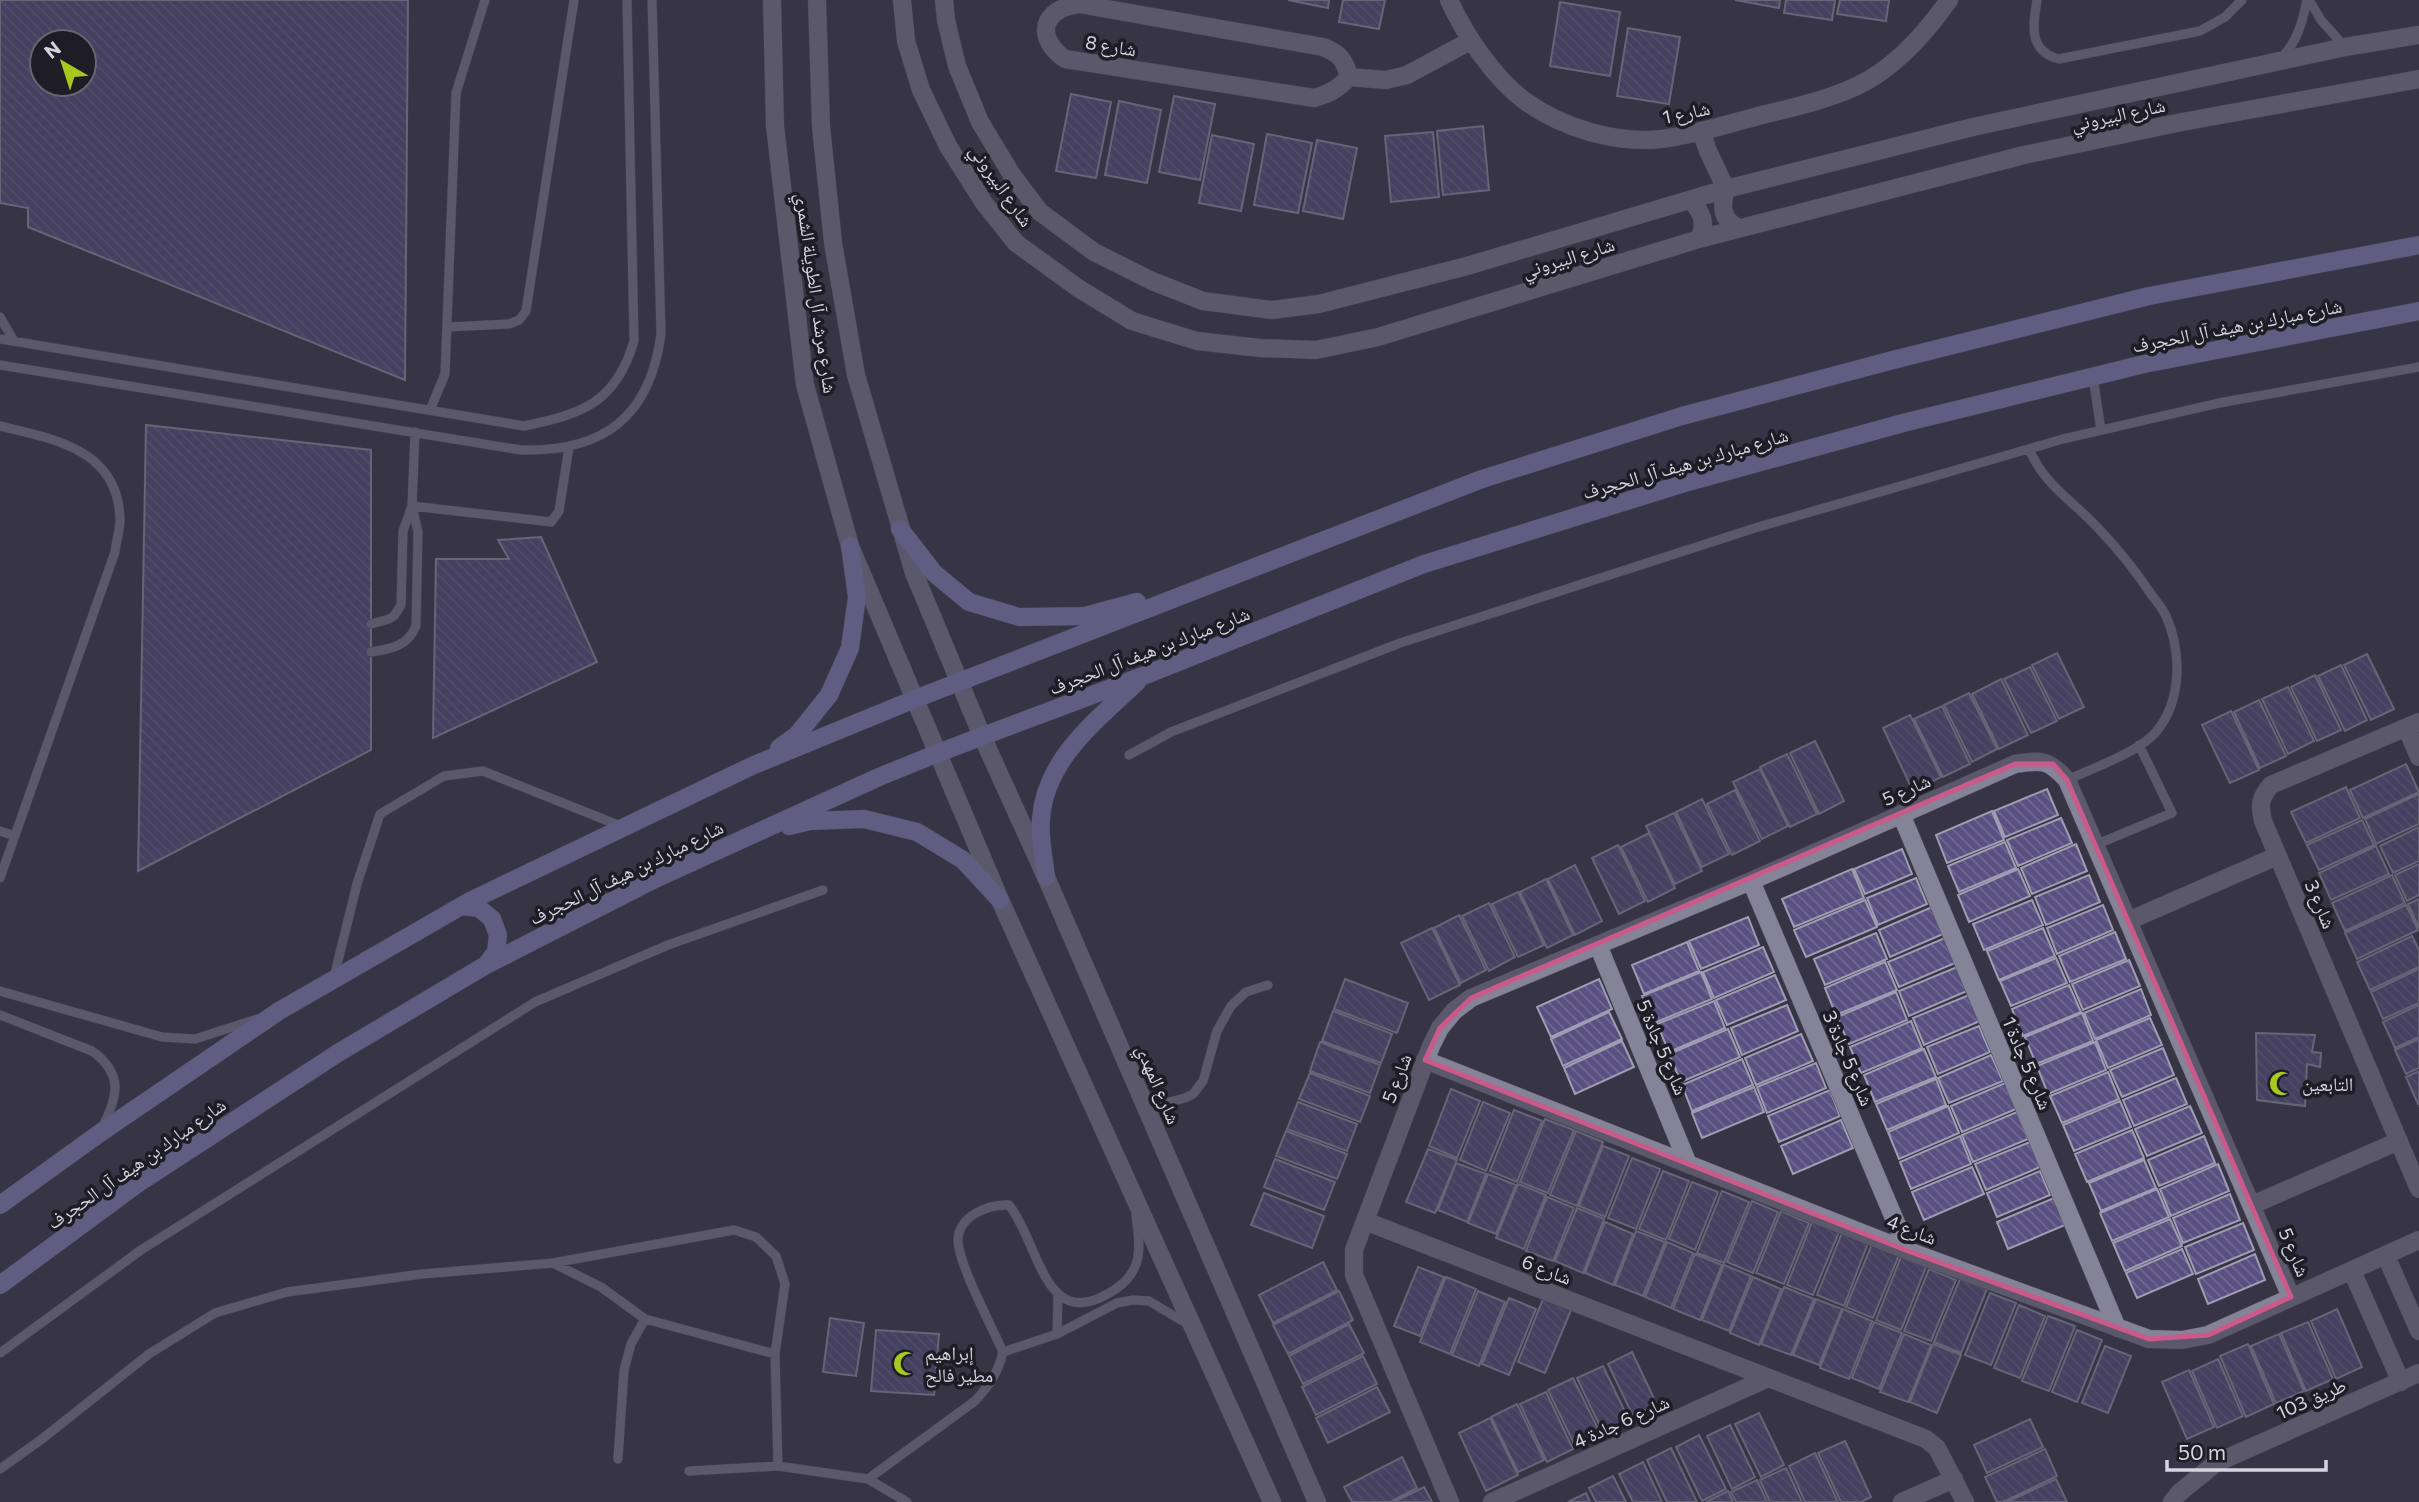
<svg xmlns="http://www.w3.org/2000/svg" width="2419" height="1502" font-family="Commissioner,'Noto Naskh Arabic',sans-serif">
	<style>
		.building { fill: url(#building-back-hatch); stroke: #9f9db2; stroke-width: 2; fill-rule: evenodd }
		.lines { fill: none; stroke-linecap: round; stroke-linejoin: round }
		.lane-casing { stroke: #51505e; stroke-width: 10 }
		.street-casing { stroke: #51505e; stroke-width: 19 }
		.secondary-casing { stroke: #51505e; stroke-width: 19 }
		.primary-casing { stroke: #51505e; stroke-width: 19 }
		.lane { stroke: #858398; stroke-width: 9 }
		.street { stroke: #858398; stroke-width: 18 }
		.secondary { stroke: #858398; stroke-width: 18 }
		.primary { stroke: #968cc9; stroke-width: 18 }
		.marked { fill: none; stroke: #c95a8a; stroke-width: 5; stroke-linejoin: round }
		.labels { text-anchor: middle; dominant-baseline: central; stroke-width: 7; stroke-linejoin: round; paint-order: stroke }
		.street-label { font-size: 19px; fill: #d5d4e0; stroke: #1e1d25 }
		.poi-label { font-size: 19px; fill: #d5d4e0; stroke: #1e1d25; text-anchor: start }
	</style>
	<defs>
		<pattern id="building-back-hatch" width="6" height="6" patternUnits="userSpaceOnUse" patternTransform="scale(1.75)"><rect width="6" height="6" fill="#595081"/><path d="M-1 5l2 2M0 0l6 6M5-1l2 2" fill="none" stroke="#706893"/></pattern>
	</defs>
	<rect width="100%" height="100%" fill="#373446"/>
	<!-- building -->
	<path class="building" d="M0 0H408L405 380 28 227V208L0 203ZM42 42H84V84H42Z
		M1288 0H1329L1328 8Z
		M1343 0H1385L1379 29 1339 22Z
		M1735 0H1780L1779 8Z
		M1786 0H1835L1832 20 1784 13Z
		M1840 0H1889L1886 21 1837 14Z
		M1560 2 1620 12 1610 76 1550 66Z
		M1628 28 1680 37 1669 104 1617 96Z
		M1071 94 1111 102 1096 178 1056 171Z
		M1174 96 1215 104 1200 180 1159 172Z
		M1119 101 1161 110 1147 183 1105 175Z
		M1483 126 1489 190 1443 195 1437 131Z
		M1433 132 1439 197 1391 202 1385 136Z
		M1267 134 1312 143 1298 213 1254 205Z
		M1212 135 1254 144 1241 211 1199 203Z
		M1317 140 1357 148 1343 219 1303 211Z
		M146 425 371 450V750L138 871Z
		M541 537 597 662 433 738 436 559H509L498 540Z
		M2057 653 2084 707 2059 719 2032 665Z
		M2367 654 2394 709 2371 720 2344 665Z
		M2341 665 2367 720 2345 731 2318 676Z
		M2030 667 2057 721 2031 733 2004 679Z
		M2315 675 2341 730 2317 741 2291 687Z
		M2001 679 2028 735 1999 749 1972 694Z
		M2288 687 2314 741 2288 754 2262 699Z
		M1969 693 1997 749 1972 762 1944 705Z
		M2259 700 2286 756 2260 768 2234 712Z
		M1942 706 1970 764 1943 777 1914 719Z
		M2231 711 2259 770 2230 783 2202 725Z
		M1910 715 1941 777 1913 791 1883 728Z
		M1815 741 1844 801 1819 814 1790 753Z
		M1787 754 1817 814 1790 827 1760 767Z
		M2406 764 2419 792 2363 818 2350 790Z
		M1760 769 1788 826 1762 839 1733 782Z
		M2346 787 2360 818 2306 843 2291 812Z
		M2047 789 2058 815 2005 837 1994 811Z
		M1735 790 1760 841 1732 855 1707 804Z
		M2419 794V824L2376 844 2365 819Z
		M1702 799 1729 854 1702 867 1676 812Z
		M1992 811 2004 840 1947 863 1936 835Z
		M1674 813 1702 871 1675 884 1646 826Z
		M2061 818 2072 843 2018 866 2007 840Z
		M2362 820 2374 845 2319 870 2307 845Z
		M2419 827V861L2393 873 2380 846Z
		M1649 833 1675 888 1648 902 1621 847Z
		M2005 842 2016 868 1959 892 1948 866Z
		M2076 844 2087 871 2032 894 2021 868Z
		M1618 845 1645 901 1619 914 1592 858Z
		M2376 846 2389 874 2331 900 2319 873Z
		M1902 849 1912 874 1865 894 1854 869Z
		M2419 864V895L2407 901 2395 875Z
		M1575 865 1602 921 1575 935 1548 879Z
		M1852 869 1864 898 1794 927 1782 899Z
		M2018 869 2030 896 1969 922 1958 895Z
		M2089 875 2100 902 2046 925 2035 897Z
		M2392 875 2405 903 2345 931 2332 903Z
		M1916 878 1927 904 1878 925 1867 898Z
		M1546 879 1573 935 1547 948 1520 892Z
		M1518 892 1544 945 1518 957 1492 904Z
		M2419 899V928L2408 904Z
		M1865 900 1877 927 1806 957 1794 930Z
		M2032 900 2043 925 1984 950 1973 924Z
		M1489 903 1515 957 1489 971 1462 916Z
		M2103 905 2113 930 2057 954 2047 928Z
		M2406 905 2418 930 2357 959 2345 933Z
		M1932 907 1943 934 1890 957 1879 930Z
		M1459 915 1486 970 1461 983 1434 928Z
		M1748 917 1759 945 1701 969 1689 941Z
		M1432 928 1460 985 1429 1000 1401 943Z
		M2043 928 2055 956 1999 980 1987 951Z
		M2115 932 2126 959 2070 982 2059 956Z
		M1876 933 1887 959 1825 985 1814 959Z
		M2412 936 2419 950V967L2370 990 2357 962Z
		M1945 938 1955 963 1899 987 1888 962Z
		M1687 942 1699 971 1644 994 1632 965Z
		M1763 947 1774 972 1714 998 1703 972Z
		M2056 958 2067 983 2011 1006 2000 981Z
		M2129 960 2140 986 2083 1010 2072 984Z
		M1885 962 1897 990 1836 1015 1825 988Z
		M1957 967 1967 991 1909 1016 1899 991Z
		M2419 969V1003L2383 1019 2371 992Z
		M1701 972 1712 999 1654 1023 1642 996Z
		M1775 975 1786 1000 1727 1025 1716 1000Z
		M1345 979 1408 1003 1397 1033 1334 1009Z
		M1599 979 1612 1009 1551 1037 1537 1007Z
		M2069 985 2081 1012 2023 1036 2012 1009Z
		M2141 989 2151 1015 2095 1039 2084 1013Z
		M1896 992 1907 1020 1849 1044 1837 1017Z
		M1969 995 1980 1021 1924 1045 1913 1018Z
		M1714 1001 1725 1028 1669 1052 1657 1024Z
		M1787 1005 1798 1031 1742 1055 1731 1028Z
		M2419 1005V1037L2395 1048 2383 1022Z
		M1333 1011 1392 1034 1381 1063 1322 1041Z
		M1609 1012 1622 1039 1563 1066 1551 1039Z
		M2082 1013 2093 1041 2036 1064 2025 1037Z
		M2150 1018 2162 1045 2108 1068 2096 1040Z
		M1911 1021 1922 1048 1861 1073 1850 1047Z
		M1979 1026 1990 1052 1938 1074 1927 1047Z
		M1728 1029 1740 1057 1681 1082 1669 1054Z
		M2256 1033 2315 1035 2312 1052 2321 1053 2320 1067 2307 1064 2305 1106 2257 1100Z
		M1801 1034 1813 1061 1756 1085 1745 1058Z
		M2419 1039V1068L2406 1074 2395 1050Z
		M1622 1041 1634 1067 1575 1094 1564 1068Z
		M1320 1042 1380 1065 1370 1093 1310 1071Z
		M2095 1042 2106 1070 2048 1094 2037 1066Z
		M2163 1048 2174 1075 2122 1097 2110 1070Z
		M1924 1049 1936 1077 1875 1102 1864 1075Z
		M1991 1055 2003 1081 1949 1103 1938 1078Z
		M1742 1059 1753 1085 1692 1111 1682 1085Z
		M1816 1063 1826 1088 1767 1113 1757 1087Z
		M2419 1071V1103L2418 1104 2406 1077Z
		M2108 1072 2119 1099 2062 1123 2050 1096Z
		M1310 1073 1370 1096 1360 1122 1299 1099Z
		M2176 1078 2187 1104 2134 1126 2123 1100Z
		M1936 1079 1946 1105 1887 1130 1876 1104Z
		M2005 1083 2016 1109 1962 1132 1951 1106Z
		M1754 1087 1764 1112 1702 1138 1692 1113Z
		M1451 1089 1480 1101 1457 1158 1429 1146Z
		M1830 1090 1840 1116 1779 1142 1768 1116Z
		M2120 1101 2131 1127 2074 1151 2063 1125Z
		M1298 1102 1357 1124 1347 1151 1287 1129Z
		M1483 1102 1510 1113 1486 1171 1460 1160Z
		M1948 1106 1959 1133 1899 1159 1888 1132Z
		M2190 1106 2202 1133 2147 1156 2135 1129Z
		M1514 1110 1542 1121 1517 1182 1490 1171Z
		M2017 1112 2028 1139 1973 1162 1962 1135Z
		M1545 1119 1574 1130 1548 1193 1520 1182Z
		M1841 1120 1853 1148 1793 1174 1781 1146Z
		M2132 1130 2144 1158 2087 1182 2075 1154Z
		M1286 1131 1347 1154 1337 1179 1276 1156Z
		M1576 1131 1603 1142 1577 1206 1550 1195Z
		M1960 1136 1971 1164 1911 1189 1900 1162Z
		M2204 1136 2215 1163 2159 1186 2148 1160Z
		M2030 1142 2040 1167 1986 1190 1975 1164Z
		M1603 1146 1629 1156 1605 1217 1579 1206Z
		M1428 1149 1457 1160 1435 1213 1406 1202Z
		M1632 1158 1660 1169 1636 1229 1608 1218Z
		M1275 1159 1335 1182 1324 1210 1264 1187Z
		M2144 1160 2156 1188 2101 1211 2089 1183Z
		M1456 1163 1486 1174 1467 1222 1438 1210Z
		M2218 1164 2229 1191 2171 1216 2160 1189Z
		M1972 1167 1984 1194 1924 1220 1912 1192Z
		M1663 1171 1689 1181 1666 1240 1639 1229Z
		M2040 1171 2050 1195 1997 1217 1987 1193Z
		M1488 1174 1516 1185 1496 1234 1468 1223Z
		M1692 1182 1718 1192 1695 1250 1669 1239Z
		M1518 1184 1546 1195 1524 1249 1496 1238Z
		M2157 1189 2169 1217 2112 1241 2100 1213Z
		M1722 1191 1749 1202 1724 1263 1697 1253Z
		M1264 1193 1324 1216 1312 1248 1251 1225Z
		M2230 1194 2240 1220 2183 1243 2173 1218Z
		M1547 1197 1574 1208 1553 1261 1526 1251Z
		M2054 1198 2065 1225 2008 1249 1997 1222Z
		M1752 1201 1778 1212 1753 1273 1727 1262Z
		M1577 1208 1604 1219 1583 1273 1555 1261Z
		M1781 1211 1809 1223 1784 1284 1756 1273Z
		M2170 1219 2182 1246 2125 1271 2113 1243Z
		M1605 1222 1633 1234 1613 1285 1585 1273Z
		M1812 1222 1839 1232 1813 1295 1787 1285Z
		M2243 1223 2254 1250 2196 1274 2185 1247Z
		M1636 1231 1665 1242 1643 1296 1615 1285Z
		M1842 1233 1868 1243 1844 1306 1817 1295Z
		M1667 1242 1693 1253 1671 1308 1645 1297Z
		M1872 1244 1899 1255 1873 1318 1846 1307Z
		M2182 1249 2193 1274 2137 1298 2126 1273Z
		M1695 1254 1722 1265 1700 1320 1673 1309Z
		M2255 1254 2265 1280 2208 1304 2198 1279Z
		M1901 1257 1926 1267 1901 1330 1876 1320Z
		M1323 1262 1337 1290 1273 1323 1259 1295Z
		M1724 1265 1751 1276 1729 1331 1702 1320Z
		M1418 1267 1444 1277 1420 1336 1394 1326Z
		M1929 1269 1956 1280 1931 1341 1904 1331Z
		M1446 1277 1476 1289 1450 1354 1420 1342Z
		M1753 1277 1781 1289 1759 1345 1730 1333Z
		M1960 1279 1987 1289 1961 1353 1934 1342Z
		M1784 1287 1814 1299 1791 1355 1761 1344Z
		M1339 1291 1353 1320 1288 1354 1273 1325Z
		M1478 1291 1505 1302 1479 1366 1452 1355Z
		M1990 1293 2016 1303 1991 1365 1965 1355Z
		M1509 1298 1536 1309 1509 1375 1482 1364Z
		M1543 1299 1571 1310 1545 1373 1518 1362Z
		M1816 1299 1842 1309 1819 1365 1793 1355Z
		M2019 1305 2045 1316 2020 1378 1994 1368Z
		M1843 1309 1872 1321 1849 1379 1820 1368Z
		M2337 1309 2362 1367 2336 1379 2311 1321Z
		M2048 1316 2075 1326 2049 1391 2022 1381Z
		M830 1318 864 1323 856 1376 823 1372Z
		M1874 1322 1902 1333 1879 1389 1852 1378Z
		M2308 1322 2333 1379 2306 1391 2281 1333Z
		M1349 1324 1364 1353 1303 1384 1289 1356Z
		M876 1330 939 1334 934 1395 871 1391Z
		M2077 1330 2102 1340 2077 1402 2052 1392Z
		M1904 1334 1931 1345 1908 1402 1880 1392Z
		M2279 1334 2304 1391 2276 1403 2251 1346Z
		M1933 1344 1961 1355 1937 1413 1910 1402Z
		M2248 1344 2274 1404 2246 1417 2220 1356Z
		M2105 1346 2131 1356 2108 1413 2082 1403Z
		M1632 1352 1657 1405 1633 1416 1608 1364Z
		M1363 1356 1377 1384 1316 1415 1302 1387Z
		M2218 1359 2243 1416 2217 1428 2192 1371Z
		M1603 1366 1629 1420 1603 1433 1577 1378Z
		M2189 1370 2214 1427 2187 1439 2162 1382Z
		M1573 1378 1601 1435 1576 1448 1548 1390Z
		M1377 1387 1390 1412 1328 1443 1316 1418Z
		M1546 1392 1573 1449 1547 1462 1520 1404Z
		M1517 1404 1544 1460 1518 1472 1491 1417Z
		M1759 1413 1784 1465 1761 1477 1735 1424Z
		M1490 1418 1518 1475 1486 1491 1459 1433Z
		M2030 1419 2043 1447 1987 1473 1974 1445Z
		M1730 1425 1755 1477 1732 1489 1707 1436Z
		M1699 1435 1726 1489 1702 1501 1676 1447Z
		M1845 1441 1871 1497 1861 1502H1841L1818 1453Z
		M1671 1448 1697 1502H1667L1647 1460Z
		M2045 1449 2057 1476 2003 1502H1997L1985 1477Z
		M1815 1453 1838 1502H1805L1789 1466Z
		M1402 1457 1417 1488 1390 1502H1352L1344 1487Z
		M1643 1462 1662 1502H1633L1619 1474Z
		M1786 1468 1802 1502H1770L1760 1480Z
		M1613 1476 1626 1502H1596L1589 1488Z
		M2056 1479 2067 1502H2007Z
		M1757 1480 1767 1502H1736L1731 1492Z
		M1424 1487 1432 1502H1394Z
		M1728 1491 1733 1502H1706Z
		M1586 1493 1590 1502H1568Z"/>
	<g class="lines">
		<defs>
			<path id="lane" d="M2037 0C2033 25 2028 51 2059 59L2200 31 2225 17 2242 0
				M2309 0 2321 20 2345 47
				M2281 58C2298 41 2302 23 2307 0
				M0 317 14 341
				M447 327 509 324 519 320 526 311 574 0
				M0 339 524 426C582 414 616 403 634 341L627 0
				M0 365 521 450C604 452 650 417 661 334L652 0
				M2093 377 2101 430
				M430 410 445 374 456 93 485 0
				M0 426C55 439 119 450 120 520 120 530 116 542 115 552L0 878
				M2029 449C2045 486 2072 500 2098 528 2118 549 2135 570 2151 594 2156 601 2163 609 2166 616 2182 652 2182 701 2156 732 2139 752 2091 769 2067 780
				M412 506 551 522 559 511 569 447
				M371 624 389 619 394 616 401 605 403 531 412 506
				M371 652C391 649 408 646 416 626L418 532 412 506 415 432
				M1129 755 1171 732 1400 643 1755 528 2063 439 2219 403 2419 367
				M0 831 15 836
				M2095 845 2172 813 2139 745
				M334 977 357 884 380 814 444 776 483 771 623 827
				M0 991 162 1037 195 1039 257 1019
				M0 1015 92 1051C124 1074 118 1096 102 1128
				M1146 1108 1185 1098 1193 1094 1203 1081 1217 1031 1231 1006 1246 992 1268 985
				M1136 1216C1140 1245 1144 1269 1117 1288 1044 1339 1041 1245 1009 1205 988 1204 958 1216 958 1241 959 1265 992 1327 1003 1352L1057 1334 1117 1303 1133 1300 1149 1301 1189 1325
				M553 1263 601 1287 645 1319 775 1354
				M1057 1334 1058 1295
				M0 1353 141 1250 535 1002 668 945 823 890
				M618 1459 624 1370 631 1344 645 1319
				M0 1469 42 1439 149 1354 215 1313 287 1292 422 1274 553 1263 734 1230 756 1237 776 1256 785 1284 775 1354 778 1466 868 1479 907 1502
				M689 1471 778 1466
				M868 1479 975 1401C989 1386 998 1373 1003 1352"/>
			<path id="street" d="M1449 0C1465 35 1494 78 1525 101 1562 128 1616 144 1662 139 1693 135 1724 125 1755 117 1789 108 1825 101 1857 86 1895 68 1925 34 1949 0
				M1079 4 1323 47C1339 53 1345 60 1349 77 1338 89 1329 94 1314 98L1065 59C1035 38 1041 9 1079 4Z
				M1349 77 1386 80 1407 75 1470 41
				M2419 722 2271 785C2260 798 2259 805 2263 821L2419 1189
				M2407 729 2419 757
				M1901 814 2117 1328
				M1751 881 1908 1251
				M2128 921 2277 856
				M1598 945 1688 1164
				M1425 1060 1908 1251 2149 1339 2182 1340 2208 1335 2419 1240
				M2252 1205 2399 1141
				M1365 1221 1926 1439 1937 1448 1965 1502
				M2386 1256 2419 1331
				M2352 1271 2401 1382
				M1450 1502 1354 1275V1250L1431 1046 1440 1028 1454 1011 1471 998 1751 881 2015 764C2042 760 2048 759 2067 780L2291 1297
				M1492 1502 1768 1378
				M1902 1502 1954 1479
				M2172 1502 2179 1493 2216 1463 2419 1373"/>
			<path id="secondary" d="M772 0 775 126 805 385 850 546 1000 900 1272 1502
				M817 0 821 126 833 243 856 375 914 573 982 736 1046 877 1317 1502
				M902 0 906 41 921 90 948 146 984 203 1016 243 1078 288 1132 321 1197 341 1260 348 1316 350 1378 337 1699 239 2024 155 2182 122 2419 79
				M944 0 946 20 957 66 980 122 1012 175 1040 212 1094 252 1152 281 1203 301 1272 310 1319 304 1467 266 1726 189 1973 127 2345 47 2419 35
				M1701 131 1708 151 1726 189C1721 206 1721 220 1739 228
				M1691 200C1702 213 1707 223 1699 239"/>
			<path id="primary" d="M900 529 934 573 969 602 1019 617 1085 616 1137 602
				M779 748 797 735 829 695 850 648 857 597 850 546
				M789 826 810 821 864 819 917 832 963 860 1000 900
				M1046 877C1044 859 1039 837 1041 819 1045 759 1097 720 1137 682
				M462 906 479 908 492 919 498 935 496 952 486 965
				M0 1205 100 1133 279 1011 470 901 754 765 915 699 1482 479 1682 416 1893 360 2149 296 2419 245
				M0 1285 137 1184 338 1053 486 965 655 879 879 777 938 753 1143 676 1424 564 1688 482 1903 423 2144 364 2419 311"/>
		</defs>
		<!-- lane casing -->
		<use href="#lane" class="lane-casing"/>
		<!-- street casing -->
		<use href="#street" class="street-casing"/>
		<!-- secondary casing -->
		<use href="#secondary" class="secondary-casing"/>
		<!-- primary casing -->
		<use href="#primary" class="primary-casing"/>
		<!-- lane -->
		<use href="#lane" class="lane"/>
		<!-- street -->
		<use href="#street" class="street"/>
		<!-- secondary -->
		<use href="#secondary" class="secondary"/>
		<!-- primary -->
		<use href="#primary" class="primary"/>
	</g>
	<!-- marked area -->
	<path d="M0 0H2419V1502H0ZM2015 764H2053L2067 780 2291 1297 2208 1335 2149 1339 1908 1251 1425 1060 1440 1028 1471 998Z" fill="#373446" fill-opacity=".55" fill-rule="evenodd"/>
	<path class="marked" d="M2015 764H2053L2067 780 2291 1297 2208 1335 2149 1339 1908 1251 1425 1060 1440 1028 1471 998Z"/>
	<!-- icons -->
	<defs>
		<symbol id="mosque-bare" viewBox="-9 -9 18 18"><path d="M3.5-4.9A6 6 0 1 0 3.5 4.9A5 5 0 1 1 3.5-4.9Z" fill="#a7c81f" stroke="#1e1d25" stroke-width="2.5" paint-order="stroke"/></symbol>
	</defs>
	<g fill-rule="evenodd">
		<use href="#mosque-bare" x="2264" y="1066" width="35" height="35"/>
		<use href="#mosque-bare" x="888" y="1346" width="35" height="35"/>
	</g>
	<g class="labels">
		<!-- street labels -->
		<g class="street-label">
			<text transform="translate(1111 45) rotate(9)">شارع 8</text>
			<text transform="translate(1686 112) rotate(-12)">شارع 1</text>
			<text transform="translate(2118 114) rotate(-12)">شارع البيروني</text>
			<text transform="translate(1002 185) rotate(55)">شارع البيروني</text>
			<text transform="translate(1568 257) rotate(-17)">شارع البيروني</text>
			<text transform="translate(817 293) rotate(82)">شارع مرشد آل الطويلة الشمري</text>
			<text transform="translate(2237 325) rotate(-11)">شارع مبارك بن هيف آل الحجرف</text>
			<text transform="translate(1685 463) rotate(-16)">شارع مبارك بن هيف آل الحجرف</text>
			<text transform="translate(1149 650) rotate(-21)">شارع مبارك بن هيف آل الحجرف</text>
			<text transform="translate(1906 789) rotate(-24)">شارع 5</text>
			<text transform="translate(626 872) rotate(-26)">شارع مبارك بن هيف آل الحجرف</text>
			<text transform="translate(2321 904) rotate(67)">شارع 3</text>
			<text transform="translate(1663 1047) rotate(67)">شارع 5 جادة 5</text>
			<text transform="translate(1849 1058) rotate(67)">شارع 5 جادة 3</text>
			<text transform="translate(2028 1063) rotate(67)">شارع 5 جادة 1</text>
			<text transform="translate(1396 1078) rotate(-69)">شارع 5</text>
			<text transform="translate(1159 1084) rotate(67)">شارع المهدي</text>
			<text transform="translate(136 1163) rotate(-35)">شارع مبارك بن هيف آل الحجرف</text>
			<text transform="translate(1912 1229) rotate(21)">شارع 4</text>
			<text transform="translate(2295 1252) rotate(67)">شارع 5</text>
			<text transform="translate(1547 1269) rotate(21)">شارع 6</text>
			<text transform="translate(2311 1398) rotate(-24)">طريق 103</text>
			<text transform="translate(1621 1421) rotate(-24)">شارع 6 جادة 4</text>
		</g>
		<!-- poi labels -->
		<g class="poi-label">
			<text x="2302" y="1083">التابعين</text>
			<text x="925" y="1352">إبراهيم<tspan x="925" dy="22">مطير فالح</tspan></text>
		</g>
	</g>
	<!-- north arrow -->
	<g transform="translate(63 63) rotate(321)"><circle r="33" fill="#1e1d25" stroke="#676670" stroke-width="2"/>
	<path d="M0-5L12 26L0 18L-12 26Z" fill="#a7c81f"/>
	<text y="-10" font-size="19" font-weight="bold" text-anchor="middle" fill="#d5d4e0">N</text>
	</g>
	<!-- scale -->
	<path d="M2167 1460v10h159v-10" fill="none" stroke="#d5d4e0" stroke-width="3.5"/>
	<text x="2178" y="1460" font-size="21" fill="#d5d4e0" stroke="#1e1d25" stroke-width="5" paint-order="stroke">50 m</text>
</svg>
